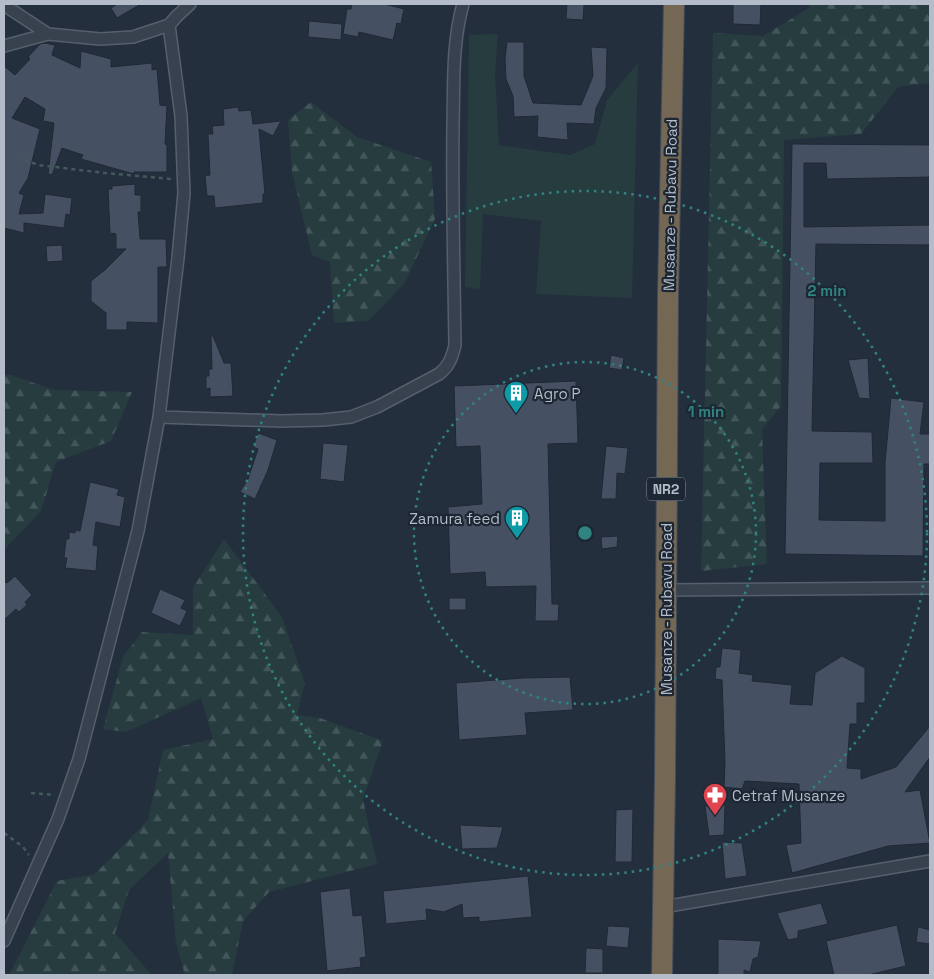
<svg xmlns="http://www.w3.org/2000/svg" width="934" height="979" font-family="'Space Grotesk',sans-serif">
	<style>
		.grass { fill: #263c3f }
		.forest { fill: url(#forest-firs) }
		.building { fill: #455162; stroke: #1f2835 }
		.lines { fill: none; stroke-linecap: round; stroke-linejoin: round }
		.street-casing { stroke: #565f6c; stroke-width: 14 }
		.highway-casing { stroke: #434c59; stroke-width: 22 }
		.path { stroke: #44595c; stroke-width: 2.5; stroke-dasharray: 4 4; stroke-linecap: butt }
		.street { stroke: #38414e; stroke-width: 11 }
		.highway { stroke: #746855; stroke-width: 20 }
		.ring { fill: none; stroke: #308480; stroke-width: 2.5; stroke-dasharray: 2.5 5 }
		.labels { text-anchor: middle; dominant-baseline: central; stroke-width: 4.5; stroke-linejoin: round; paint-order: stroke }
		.shield { fill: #1d2633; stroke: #878f9c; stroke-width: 1 }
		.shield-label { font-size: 14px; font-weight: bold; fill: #b4bcc9 }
		.street-label { font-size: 15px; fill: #b4bcc9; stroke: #1d2633 }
		.poi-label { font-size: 15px; fill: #b4bcc9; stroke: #1d2633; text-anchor: start }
		.centre { fill: #308480; stroke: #1d2633; stroke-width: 2.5 }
		.ring-label { font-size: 15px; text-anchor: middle; font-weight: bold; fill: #308480; stroke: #1d2633; stroke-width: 4.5; stroke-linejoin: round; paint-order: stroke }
	</style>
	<defs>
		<pattern id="forest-firs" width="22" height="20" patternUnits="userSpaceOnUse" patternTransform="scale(1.25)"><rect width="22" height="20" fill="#263c3f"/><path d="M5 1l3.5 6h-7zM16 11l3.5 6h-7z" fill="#435659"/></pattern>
	</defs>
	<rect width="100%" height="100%" fill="#242f3e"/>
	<!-- grass -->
	<path class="grass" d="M498 34 495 76 499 145 570 155 595 144 607 100 638 63 632 298 536 294 541 221 483 214 480 289 465 287 469 35Z"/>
	<!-- forest -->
	<path class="forest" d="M809 4H930V83L898 87 861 134 784 140 781 406 762 429 767 564 701 571 713 33 763 36 809 8Z
		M311 102 357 137 431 162 435 219 404 284 368 321 334 323 330 262 312 255 292 172 288 120Z
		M4 375H11L54 390 132 392 111 441 56 462 41 511 4 550Z
		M224 539 282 617 305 683 297 715 320 718 383 741 363 799 377 864 269 892 243 921 232 975H185L176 943 168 853 129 890 115 933 152 975H9L57 881 95 874 148 820 163 750 213 739 201 698 126 732 103 729 123 657 142 632 193 635V588Z"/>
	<!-- building -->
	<path class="building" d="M117 4H141L117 18 111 8Z
		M352 4H384L404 9 401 24 397 23 393 40 359 32 358 37 343 34 347 9H351Z
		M567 4H584L583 20 566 19Z
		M733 4H761L760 25 733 24Z
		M309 21 342 24 341 40 308 37Z
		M507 42H524V76L533 103 581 105 593 76 591 47 607 48 606 88 596 108 594 124 567 123 568 140 537 137 538 116 514 117 513 96 506 79 505 58Z
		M45 43 55 45 52 55 80 68 81 51 111 59V67L152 63V70L157 69 160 105 167 106 165 144 167 145V172H134V174L81 159 83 155 62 148 52 175 48 174 54 123 43 121 45 109 25 97 12 118 40 129 28 178 19 193 24 195 19 214 43 213 45 194 72 198 70 215 66 214 64 228 24 223V233L4 228V66L15 75 30 59 28 57 40 44Z
		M238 107 239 111 251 110 253 124 281 121 273 136 259 129 265 194H263V203L215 208 214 196H207L205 176 210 175 208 134H213L212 126 224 125 223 109Z
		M792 144 930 145V177L827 179 826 163H804V227L930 225V245L816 244 812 431 872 432 873 463H820L819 520 885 521V463L891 398 924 402 920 434H930V464H924L923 556 785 554Z
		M135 184V195H141V212H138L140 239H166L167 267H158V323L127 322V330H106V313L91 301V281L106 269 126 249H116V234L110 233 108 189H112V186Z
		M62 245 63 261 47 262 46 246Z
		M211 336H213L224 363H231L233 396 210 397V388L206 389V376H209V369H212Z
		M611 355 624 358 622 370 609 368Z
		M868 358 870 399 859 398 848 360Z
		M576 381 578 443 548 444 552 604H559L558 621H535L536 586 486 587 485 572 450 574 448 507 482 504 480 446 456 447 454 386Z
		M258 433 277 440 268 470 255 499 240 492 248 479 258 449 253 447Z
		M323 443 348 445 344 482 320 479Z
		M606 446 628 448 625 474 617 473 616 499H601Z
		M90 482 119 489 117 495 125 497 120 527 96 522 93 545 98 546 96 571 65 568 67 558H64L66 539H69V532L75 533V530L80 531Z
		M618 536 617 547 602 549 601 537Z
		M15 576 32 595 25 602 27 605 19 612 16 609 4 620V581L7 583Z
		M160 589 185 600 181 608 187 611 180 626 151 613Z
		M449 598H466V610H449Z
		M722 648 741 650 739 673 753 675 752 681 792 685 790 704 812 705 815 673 842 656 865 668V703H857V724H850L847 768 861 769V779L896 767 930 726V757L905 792 920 790 930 843 888 846 792 873 786 845 801 843 799 784 745 781 742 789 724 787 725 762 722 680 715 679 716 667H720Z
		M570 677 573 710 525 713 527 735 459 740 456 683 523 678Z
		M725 805 724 835 709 836 705 806Z
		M633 809 632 862H615L616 810Z
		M460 825 503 827 497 848 462 849Z
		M722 842 742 843 747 876 725 879Z
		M528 876 532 917 479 922V917L463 918 462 904 444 912 426 909 427 920 386 924 383 891Z
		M350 888 353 916 362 915 366 957 360 958 361 967 327 971 320 892Z
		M821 903 828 924 798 931V938L788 940 777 913Z
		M897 925 906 966 868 975H834L826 941Z
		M608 926 630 927 628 948 606 946Z
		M918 927 930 930V944L916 942Z
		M718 939 761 941 758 957 753 959 750 972 744 970V975H718Z
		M586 948 603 949V973H585Z"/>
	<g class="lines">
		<defs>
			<path id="street" d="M4 5 48 34
				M4 46 48 34 100 39 133 37 169 25 177 16 190 4
				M159 417 281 421 323 420 351 417 377 407 439 374C449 366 452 358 455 345 454 272 452 198 453 125 454 84 452 43 463 4
				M666 590 930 588
				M663 907 930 861
				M4 941 58 819 79 759 138 531 159 417 178 258 184 193 181 116 169 25"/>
			<path id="highway" d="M662 975 665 778 668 294 674 4"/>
		</defs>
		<!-- street casing -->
		<use href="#street" class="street-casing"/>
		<!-- highway casing -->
		<use href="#highway" class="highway-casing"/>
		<!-- path -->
		<path class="path" d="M17 157 38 165 105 173 172 179
			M31 793 55 795
			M4 833 23 847 29 855"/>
		<!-- street -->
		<use href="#street" class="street"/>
		<!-- highway -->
		<use href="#highway" class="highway"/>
	</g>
	<!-- distance rings -->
	<g class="ring">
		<circle cx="585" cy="533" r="171"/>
		<circle cx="585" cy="533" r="342"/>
	</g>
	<!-- icons -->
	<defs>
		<symbol id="building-pin" viewBox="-11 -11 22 30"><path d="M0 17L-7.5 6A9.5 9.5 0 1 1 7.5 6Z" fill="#0f9aa8" stroke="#1d2633"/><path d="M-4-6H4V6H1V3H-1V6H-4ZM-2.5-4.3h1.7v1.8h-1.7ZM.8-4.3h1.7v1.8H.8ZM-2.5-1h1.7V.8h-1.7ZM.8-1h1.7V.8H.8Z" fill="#fff"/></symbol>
		<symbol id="pharmacy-pin" viewBox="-11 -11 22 30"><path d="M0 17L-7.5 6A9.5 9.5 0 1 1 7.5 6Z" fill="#e0444e" stroke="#1d2633"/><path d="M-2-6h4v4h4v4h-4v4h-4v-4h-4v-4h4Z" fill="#fff"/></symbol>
	</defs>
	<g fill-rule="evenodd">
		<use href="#building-pin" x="502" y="379" width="28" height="38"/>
		<use href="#building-pin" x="503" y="504" width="28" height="38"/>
		<use href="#pharmacy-pin" x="701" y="781" width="28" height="38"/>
	</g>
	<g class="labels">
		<!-- shield labels -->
		<rect class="shield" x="647" y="477.5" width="38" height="23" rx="4"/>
		<g class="shield-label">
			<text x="666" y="489">NR2</text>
		</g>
		<!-- street labels -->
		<g class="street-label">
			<text transform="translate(670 205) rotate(-89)">Musanze - Rubavu Road</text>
			<text transform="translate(666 609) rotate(-90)">Musanze - Rubavu Road</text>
		</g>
		<!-- poi labels -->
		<g class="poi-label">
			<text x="534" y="393">Agro P</text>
			<text x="500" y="518" text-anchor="end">Zamura feed</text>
			<text x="732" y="795">Cetraf Musanze</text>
		</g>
	</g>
	<circle cx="585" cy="533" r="8" class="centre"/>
	<g class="ring-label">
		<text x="827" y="296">2 min</text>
		<text x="706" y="417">1 min</text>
	</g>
	<!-- border -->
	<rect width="934" height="979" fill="none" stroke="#b4bcc9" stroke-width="10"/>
</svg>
